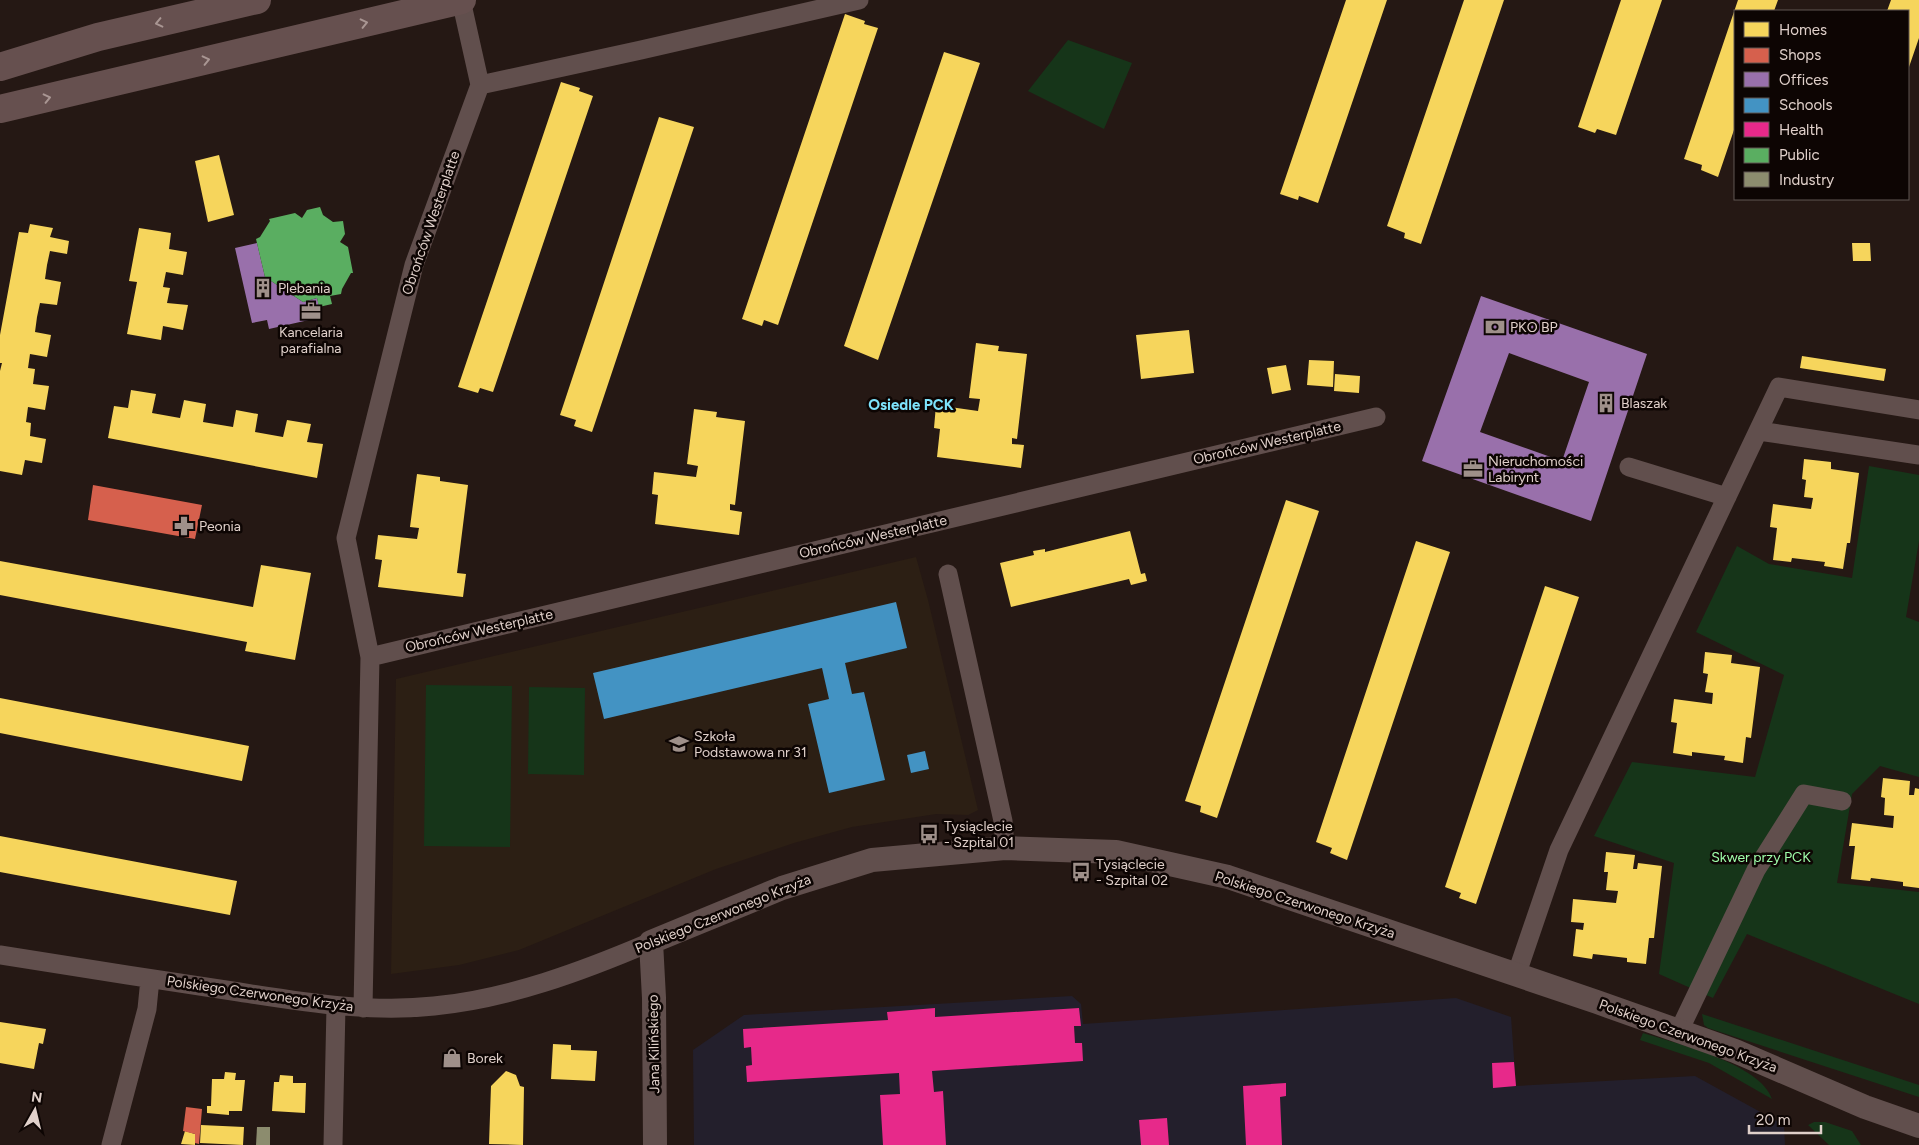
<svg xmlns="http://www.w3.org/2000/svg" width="1919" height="1145" font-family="Figtree,sans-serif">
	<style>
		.education { fill: #2c1f14 }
		.medical { fill: #231f2c }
		.green { fill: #163519 }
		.homes { fill: #f6d55c }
		.shops { fill: #d6604d }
		.offices { fill: #9970ab; fill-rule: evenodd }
		.schools { fill: #4393c3 }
		.health { fill: #e7298a }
		.public { fill: #5aae61 }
		.industry { fill: #8c8c6e }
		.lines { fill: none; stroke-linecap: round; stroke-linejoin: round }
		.minor { stroke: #614f4d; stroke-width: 19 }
		.tertiary { stroke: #614f4d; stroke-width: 24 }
		.secondary { stroke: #66504f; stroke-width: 28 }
		.oneway { stroke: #a99693 }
		.labels { text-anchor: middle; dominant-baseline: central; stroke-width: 5; stroke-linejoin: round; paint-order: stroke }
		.street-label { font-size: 14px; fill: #e0d0ca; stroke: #0d0503 }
		.poi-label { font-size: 14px; fill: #e0d0ca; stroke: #0d0503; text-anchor: start }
		.park-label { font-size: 14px; fill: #a0ffab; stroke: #0d0503 }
		.neighbourhood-label { font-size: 15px; font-weight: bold; fill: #7ee3fc; stroke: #0d0503 }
	</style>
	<rect width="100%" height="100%" fill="#251814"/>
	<!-- education -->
	<path class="education" d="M916 557 928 600 978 810 968 815 936 814 852 827 794 843 716 869 519 950 459 965 391 974 396 679Z"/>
	<!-- medical -->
	<path class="medical" d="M1072 996 1081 1004 1083 1024 1456 998 1511 1017 1516 1086 1695 1076 1784 1125 1785 1145H694L693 1050 744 1015Z"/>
	<!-- green -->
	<path class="green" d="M1068 40 1132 63 1104 129 1028 91Z
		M1869 466 1919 475V541L1906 617 1919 622V777L1880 766 1852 794 1837 883 1919 892V1004L1747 934 1713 998 1659 974 1674 863 1594 836 1632 762 1755 777 1784 675 1696 632 1737 546 1769 564 1852 578Z
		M426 685 512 686 510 847 424 846Z
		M529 687 585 688 584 775 528 774Z
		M1702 1014 1919 1085V1097L1708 1028 1704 1025Z
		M1643 1033C1675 1043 1761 1064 1772 1099L1709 1063 1640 1040Z
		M1814 1122H1825L1852 1131 1861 1145H1829L1808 1125Z"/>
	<!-- homes -->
	<path class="homes" d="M1346 0H1387L1318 203 1299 196 1298 200 1280 194Z
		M1464 0H1504L1421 244 1404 238 1405 233 1387 226Z
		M1621 0H1662L1616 135 1597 129 1595 133 1578 127Z
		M1738 0H1778L1774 11H1735V127L1718 177 1701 170 1702 165 1684 159Z
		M1891 0H1919V38L1909 67 1908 66V11H1887Z
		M845 14 865 21 864 24 878 28 778 325 764 320 762 326 742 319Z
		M944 52 980 63 878 360 844 346Z
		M561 82 580 88 579 91 593 96 493 392 480 388 478 393 458 387Z
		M659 117 694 127 592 432 574 426 576 420 560 415Z
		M219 155 234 215 208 222 195 161Z
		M30 224 53 228 50 237 69 241 67 254 50 251 47 265 45 279 61 282 57 305 40 303 37 317 35 332 51 335 47 357 30 354 28 368 35 369 33 384 49 386 45 410 28 407 26 422 31 423 30 436 46 439 42 463 25 460 22 475 0 471V371L2 363H0V335L19 232 28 233Z
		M139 228 171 233 169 249 187 252 183 275 166 272 163 287 170 288 167 303 188 305 183 330 163 326 161 340 127 334 137 282 129 281Z
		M1852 243H1870L1871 261H1853Z
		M1189 330 1194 373 1141 379 1136 335Z
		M976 343 999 346 998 351 1027 354 1017 439 1012 438V444L1024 445 1021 468 937 457 940 429 934 428 936 405 978 411 980 399 969 398Z
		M1802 356 1886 369 1884 381 1800 368Z
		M1309 360 1334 361 1333 387 1307 385Z
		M1286 365 1291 390 1272 394 1267 368Z
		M1335 374 1360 376 1359 393 1334 391Z
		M131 390 156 394 152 413 180 418 184 400 206 404 203 422 233 427 236 410 258 414 255 432 283 437 287 420 311 424 307 442 323 444 317 478 108 438 114 406 128 408Z
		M694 409 717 412 716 417 745 421 735 505 730 504V510L742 512 739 535 655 524 658 495 652 494 654 472 696 477 698 466 687 464Z
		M1804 459 1831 462V469L1859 473 1850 543H1847L1843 569 1824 566 1825 562 1792 558 1791 562 1773 560 1777 528 1770 527 1773 504 1811 509 1813 498 1804 497 1806 480 1802 479Z
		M417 474 440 477V481L468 485 457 573 466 574 463 597 378 587 382 560 375 559 378 535 417 539 419 528 410 527Z
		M1286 500 1319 511 1217 818 1200 812 1201 806 1185 801Z
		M1130 531 1141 574 1145 573 1147 581 1131 585 1129 579 1011 607 1000 563 1034 555 1033 551 1045 549V552Z
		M1416 541 1450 552 1347 860 1330 853 1332 848 1316 842Z
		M0 561 253 607 261 565 311 573 295 660 245 651 247 642 0 595Z
		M1545 586 1579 597 1476 904 1459 898 1461 893 1445 887Z
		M1705 652 1732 655 1731 663 1760 667 1751 738 1746 737 1743 763 1724 760 1725 756 1692 752V756L1673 753 1677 723 1671 722 1674 699 1712 704 1713 693 1705 692 1708 674 1703 673Z
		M0 698 249 746 242 781 0 733Z
		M1883 778 1910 781 1909 795H1914L1915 788 1919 789V888L1903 886V882L1871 878 1870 881 1851 879 1855 846H1849L1852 823 1893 828 1894 816 1884 815 1885 798 1881 797Z
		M0 836 237 881 230 915 0 872Z
		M1606 852 1635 855 1633 869H1637L1638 863 1662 866 1654 938H1649L1646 964 1627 962V958L1593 954 1592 959 1573 956 1576 929 1583 930 1584 923 1571 922 1573 899 1616 903 1618 891 1606 890 1608 872H1604Z
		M0 1022 46 1029 43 1044 39 1043 34 1069 0 1063Z
		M553 1044 571 1045V1050L597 1051 595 1081 551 1079Z
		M506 1071 516 1075 520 1086 524 1087 523 1145 489 1144 491 1086Z
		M225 1072 236 1073 235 1080H245L242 1111H229V1115L207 1113V1106H211L212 1079H224Z
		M280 1075 293 1076V1083H306L305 1113 272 1111 274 1082H279Z
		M201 1125 244 1127 243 1145 200 1143Z
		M185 1131 195 1134V1145L181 1144Z"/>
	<!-- shops -->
	<path class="shops" d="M93 485 202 505 195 539 88 520Z
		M186 1107 202 1109 199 1144 195 1143V1134L183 1131Z"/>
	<!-- offices -->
	<path class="offices" d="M257 243 265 277 303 302 317 298 322 317 269 329 267 320 252 323 235 248Z
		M1481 296 1647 354 1591 521 1422 461ZM1509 353 1589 382 1562 461 1480 432Z"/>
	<!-- schools -->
	<path class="schools" d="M896 602 907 648 845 663 852 694 864 692 885 780 829 793 808 704 829 699 822 668 604 719 593 673Z
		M925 751 929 769 911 773 907 755Z"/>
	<!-- health -->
	<path class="health" d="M935 1008V1017L1079 1008 1081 1026H1074L1075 1043H1082L1083 1061 932 1071 934 1092 943 1091 946 1145H883L880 1095 900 1094 899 1073 747 1082 746 1066 752 1065 751 1047 744 1048 743 1029 888 1020 887 1012Z
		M1514 1062 1516 1086 1493 1088 1492 1063Z
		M1286 1083V1096L1280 1097 1282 1145H1246L1243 1086Z
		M1167 1118 1169 1145H1141L1139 1120Z"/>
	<!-- public -->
	<path class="public" d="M320 207 323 215 333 222 343 221 345 234 340 242 348 247 353 273H351L342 289 341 294 330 296 332 304 319 307 317 298 303 302 265 277 256 239 260 237 270 221 269 219 295 213 302 218 307 210Z"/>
	<!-- industry -->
	<path class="industry" d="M257 1127H270V1145H256Z"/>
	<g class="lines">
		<!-- minor -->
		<path class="minor" d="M461 0 480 85 641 50 859 0
			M1759 431 1919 455
			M1629 467 1727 497
			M948 574 1003 821 1005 848
			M370 657 1376 417
			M0 955C80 968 159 980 239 992 304 1002 369 1013 434 1006 508 999 583 971 651 942
			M1516 976 1559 850 1779 387 1919 410
			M363 1008 370 657 346 538 414 265 480 85
			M1679 1031 1756 870 1804 794 1842 801
			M111 1145 147 1009 150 979
			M333 1145 336 1006"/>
		<!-- tertiary -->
		<path class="tertiary" d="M655 1145 654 998 651 942 782 888 872 860 1005 848 1116 852 1228 877 1597 1002 1735 1051 1865 1107 1919 1126"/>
		<!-- secondary -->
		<path class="secondary" d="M0 67 98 37 257 0
			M0 109 462 0"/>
	</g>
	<!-- one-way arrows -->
	<defs><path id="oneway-chevron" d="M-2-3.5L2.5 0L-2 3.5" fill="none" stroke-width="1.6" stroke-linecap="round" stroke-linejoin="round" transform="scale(1.25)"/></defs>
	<g class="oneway">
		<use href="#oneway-chevron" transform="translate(159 23) rotate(167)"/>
		<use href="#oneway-chevron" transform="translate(364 23) rotate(-13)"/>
		<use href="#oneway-chevron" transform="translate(206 60) rotate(-13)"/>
		<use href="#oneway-chevron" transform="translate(47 98) rotate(-13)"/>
	</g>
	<!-- icons -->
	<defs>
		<symbol id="building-bare" viewBox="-9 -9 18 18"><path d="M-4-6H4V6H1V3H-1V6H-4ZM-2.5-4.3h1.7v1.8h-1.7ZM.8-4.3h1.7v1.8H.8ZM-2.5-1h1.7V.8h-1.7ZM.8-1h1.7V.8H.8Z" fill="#9f908a" stroke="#0d0503" stroke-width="2.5" paint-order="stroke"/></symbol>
		<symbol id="office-bare" viewBox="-9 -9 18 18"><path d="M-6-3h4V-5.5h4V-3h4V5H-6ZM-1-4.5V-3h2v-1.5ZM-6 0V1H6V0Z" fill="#9f908a" stroke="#0d0503" stroke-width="2.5" paint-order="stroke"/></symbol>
		<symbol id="bank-bare" viewBox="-9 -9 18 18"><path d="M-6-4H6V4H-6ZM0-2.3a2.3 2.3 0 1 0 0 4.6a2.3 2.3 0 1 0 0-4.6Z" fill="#9f908a" stroke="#0d0503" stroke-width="2.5" paint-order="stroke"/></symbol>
		<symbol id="pharmacy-bare" viewBox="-9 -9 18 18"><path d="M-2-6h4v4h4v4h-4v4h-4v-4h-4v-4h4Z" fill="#9f908a" stroke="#0d0503" stroke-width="2.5" paint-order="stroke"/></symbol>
		<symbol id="school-bare" viewBox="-9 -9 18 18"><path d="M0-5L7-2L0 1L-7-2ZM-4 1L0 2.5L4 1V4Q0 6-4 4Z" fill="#9f908a" stroke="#0d0503" stroke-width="2.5" paint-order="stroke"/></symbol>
		<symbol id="bus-bare" viewBox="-9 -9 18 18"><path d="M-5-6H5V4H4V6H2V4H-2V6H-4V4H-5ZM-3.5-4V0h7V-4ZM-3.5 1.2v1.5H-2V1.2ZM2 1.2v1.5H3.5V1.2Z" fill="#9f908a" stroke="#0d0503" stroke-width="2.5" paint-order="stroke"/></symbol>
		<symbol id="shop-bare" viewBox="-9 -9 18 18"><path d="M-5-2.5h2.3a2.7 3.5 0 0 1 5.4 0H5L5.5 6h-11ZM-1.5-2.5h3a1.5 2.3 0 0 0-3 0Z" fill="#9f908a" stroke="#0d0503" stroke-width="2.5" paint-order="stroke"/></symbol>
	</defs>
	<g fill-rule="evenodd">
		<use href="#building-bare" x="249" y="274" width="28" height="28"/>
		<use href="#office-bare" x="297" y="297" width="28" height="28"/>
		<use href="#bank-bare" x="1481" y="313" width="28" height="28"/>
		<use href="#building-bare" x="1592" y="389" width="28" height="28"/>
		<use href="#office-bare" x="1459" y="455" width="28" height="28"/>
		<use href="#pharmacy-bare" x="170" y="512" width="28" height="28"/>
		<use href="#school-bare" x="665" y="730" width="28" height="28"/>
		<use href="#bus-bare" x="915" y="820" width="28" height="28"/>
		<use href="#bus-bare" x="1067" y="858" width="28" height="28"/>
		<use href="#shop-bare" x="438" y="1044" width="28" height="28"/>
	</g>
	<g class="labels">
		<!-- street labels -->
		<g class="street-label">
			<text transform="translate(431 223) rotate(-71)">Obrońców Westerplatte</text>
			<text transform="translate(1267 443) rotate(-13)">Obrońców Westerplatte</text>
			<text transform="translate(873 537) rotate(-13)">Obrońców Westerplatte</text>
			<text transform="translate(479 631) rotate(-13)">Obrońców Westerplatte</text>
			<text transform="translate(1305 905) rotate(18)">Polskiego Czerwonego Krzyża</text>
			<text transform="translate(723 914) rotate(-22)">Polskiego Czerwonego Krzyża</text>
			<text transform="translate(260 994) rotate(8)">Polskiego Czerwonego Krzyża</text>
			<text transform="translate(1688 1036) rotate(20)">Polskiego Czerwonego Krzyża</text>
			<text transform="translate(654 1044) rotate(-91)">Jana Kilińskiego</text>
		</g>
		<!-- poi labels -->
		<g class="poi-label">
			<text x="278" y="288">Plebania</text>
			<text x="1510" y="327">PKO BP</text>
			<text x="311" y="332" text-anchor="middle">Kancelaria<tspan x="311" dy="16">parafialna</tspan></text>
			<text x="1621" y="403">Blaszak</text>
			<text x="1488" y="461">Nieruchomości<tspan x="1488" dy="16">Labirynt</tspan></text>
			<text x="199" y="526">Peonia</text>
			<text x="694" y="736">Szkoła<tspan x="694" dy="16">Podstawowa nr 31</tspan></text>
			<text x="944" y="826">Tysiąclecie<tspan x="944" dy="16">- Szpital 01</tspan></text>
			<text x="1096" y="864">Tysiąclecie<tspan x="1096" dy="16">- Szpital 02</tspan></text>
			<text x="467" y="1058">Borek</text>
		</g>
		<!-- park labels -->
		<g class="park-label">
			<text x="1761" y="857">Skwer przy PCK</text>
		</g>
		<!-- neighbourhood labels -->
		<g class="neighbourhood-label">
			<text x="911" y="405">Osiedle PCK</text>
		</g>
	</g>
	<!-- legend -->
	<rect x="1734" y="10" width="175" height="190" fill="#0d0503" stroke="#615653"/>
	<rect x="1744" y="22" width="25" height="15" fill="#f6d55c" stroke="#615653"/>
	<text x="1779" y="35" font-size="15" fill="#e0d0ca">Homes</text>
	<rect x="1744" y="48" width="25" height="15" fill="#d6604d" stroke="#615653"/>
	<text x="1779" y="60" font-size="15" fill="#e0d0ca">Shops</text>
	<rect x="1744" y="72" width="25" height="15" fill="#9970ab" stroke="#615653"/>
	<text x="1779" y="85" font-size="15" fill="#e0d0ca">Offices</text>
	<rect x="1744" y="98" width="25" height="15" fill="#4393c3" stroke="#615653"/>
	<text x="1779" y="110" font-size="15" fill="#e0d0ca">Schools</text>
	<rect x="1744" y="122" width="25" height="15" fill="#e7298a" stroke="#615653"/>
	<text x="1779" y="135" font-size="15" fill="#e0d0ca">Health</text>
	<rect x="1744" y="148" width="25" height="15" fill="#5aae61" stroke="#615653"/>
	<text x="1779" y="160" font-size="15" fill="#e0d0ca">Public</text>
	<rect x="1744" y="172" width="25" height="15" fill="#8c8c6e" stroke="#615653"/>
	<text x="1779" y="185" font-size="15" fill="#e0d0ca">Industry</text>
	<!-- north arrow -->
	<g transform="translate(35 1110) rotate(8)" stroke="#0d0503" stroke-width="4" paint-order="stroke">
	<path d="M0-4L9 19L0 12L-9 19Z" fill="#e0d0ca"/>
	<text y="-8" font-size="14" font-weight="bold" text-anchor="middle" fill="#e0d0ca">N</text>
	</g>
	<!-- scale -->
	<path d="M1749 1125v8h72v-8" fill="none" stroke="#e0d0ca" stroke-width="2.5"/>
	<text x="1756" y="1125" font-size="15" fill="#e0d0ca" stroke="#0d0503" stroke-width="4" paint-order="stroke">20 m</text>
</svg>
